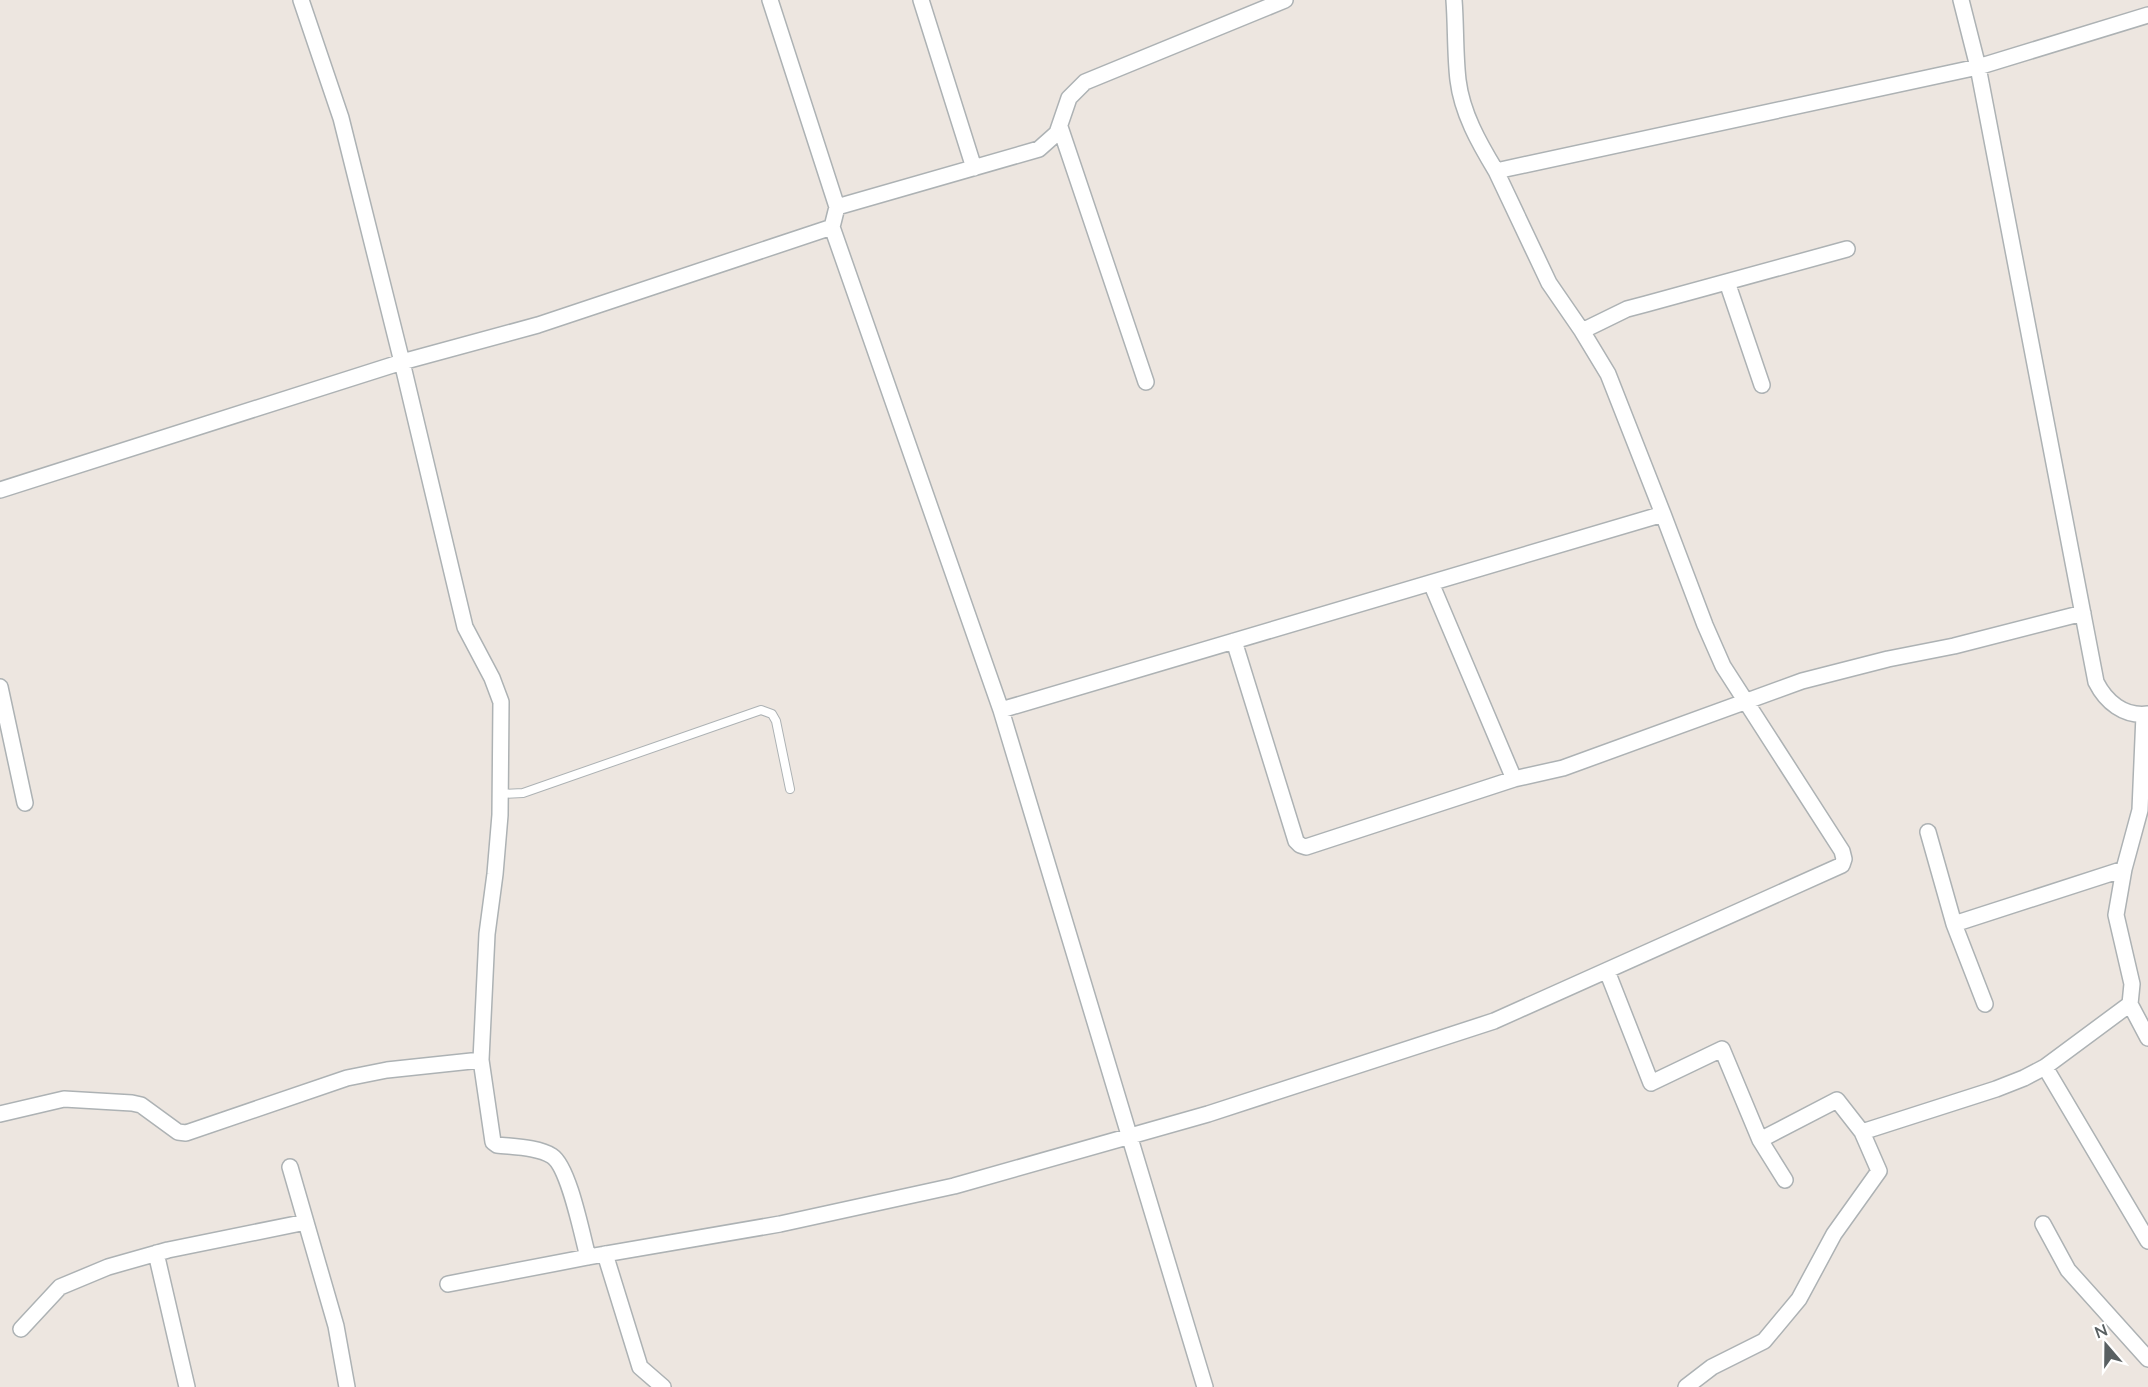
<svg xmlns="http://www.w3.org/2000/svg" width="2148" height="1387" font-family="Lato,sans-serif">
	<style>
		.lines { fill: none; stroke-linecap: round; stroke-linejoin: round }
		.service-casing { stroke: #adb2b4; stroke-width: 10 }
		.minor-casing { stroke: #adb2b4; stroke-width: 18 }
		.service { stroke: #fff; stroke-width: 8 }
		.minor { stroke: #fff; stroke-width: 15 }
	</style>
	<rect width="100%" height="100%" fill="#ede6e0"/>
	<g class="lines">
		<defs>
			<path id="service" d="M500 794 523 793 761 710 772 714 776 721 790 789"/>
			<path id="minor" d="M770 0 837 207
				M921 0 974 168
				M1454 0C1456 26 1455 54 1458 80 1462 113 1479 143 1496 171L1978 67 2148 15
				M1961 0 1978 67 2096 682C2106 702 2124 717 2148 714
				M1060 127 1146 382
				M832 227 1001 710 1205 1387
				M1727 282 1762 385
				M1582 331 1627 309 1646 304 1847 249
				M0 490 402 362 538 325 832 227 837 207 1039 149 1057 133 1069 98 1085 82 1285 0
				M1431 583 1514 779
				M1234 641 1296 841 1300 845 1306 847 1514 779 1563 768 1802 681 1888 659 1954 646 2083 613
				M0 687 25 803
				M1001 710 1663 514
				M1928 832 1954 924 1985 1004
				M1954 924 2124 869
				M1607 971 1651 1083 1722 1049 1760 1140 1785 1180
				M2130 1004 2148 1038
				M481 1060 493 1142 497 1145C514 1147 538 1147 552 1156 569 1167 582 1235 588 1257
				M2045 1067 2148 1241
				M0 1114 64 1099 132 1103 141 1105 178 1132 186 1133 347 1078 387 1070 481 1060 487 934 495 874 500 815 501 702 492 678 465 627 402 362 341 118 301 0
				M1862 1132 1996 1089 2024 1078 2045 1067 2130 1004 2132 984 2116 915 2124 869 2140 810 2144 715
				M290 1167 336 1326 347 1387
				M2043 1224 2068 1270 2148 1359
				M156 1253 187 1387
				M605 1254 640 1367 663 1387
				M448 1284 588 1257 780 1224 954 1186 1208 1114 1494 1021 1842 865 1844 859 1842 851 1723 666 1705 625 1663 514 1608 374 1582 331 1549 283 1496 171
				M21 1329 60 1287 108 1267 168 1250 306 1222
				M1686 1387 1712 1367 1764 1341 1799 1299 1834 1234 1879 1171 1862 1132 1837 1100 1760 1140"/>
		</defs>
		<!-- service casing -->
		<use href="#service" class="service-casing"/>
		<!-- minor casing -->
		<use href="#minor" class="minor-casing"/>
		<!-- service -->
		<use href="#service" class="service"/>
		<!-- minor -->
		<use href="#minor" class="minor"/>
	</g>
	<!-- north arrow -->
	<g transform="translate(2106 1345) rotate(340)" stroke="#ffffff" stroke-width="4.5" paint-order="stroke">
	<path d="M0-4.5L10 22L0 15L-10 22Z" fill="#596062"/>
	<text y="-9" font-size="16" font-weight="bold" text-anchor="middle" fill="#596062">N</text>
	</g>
</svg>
